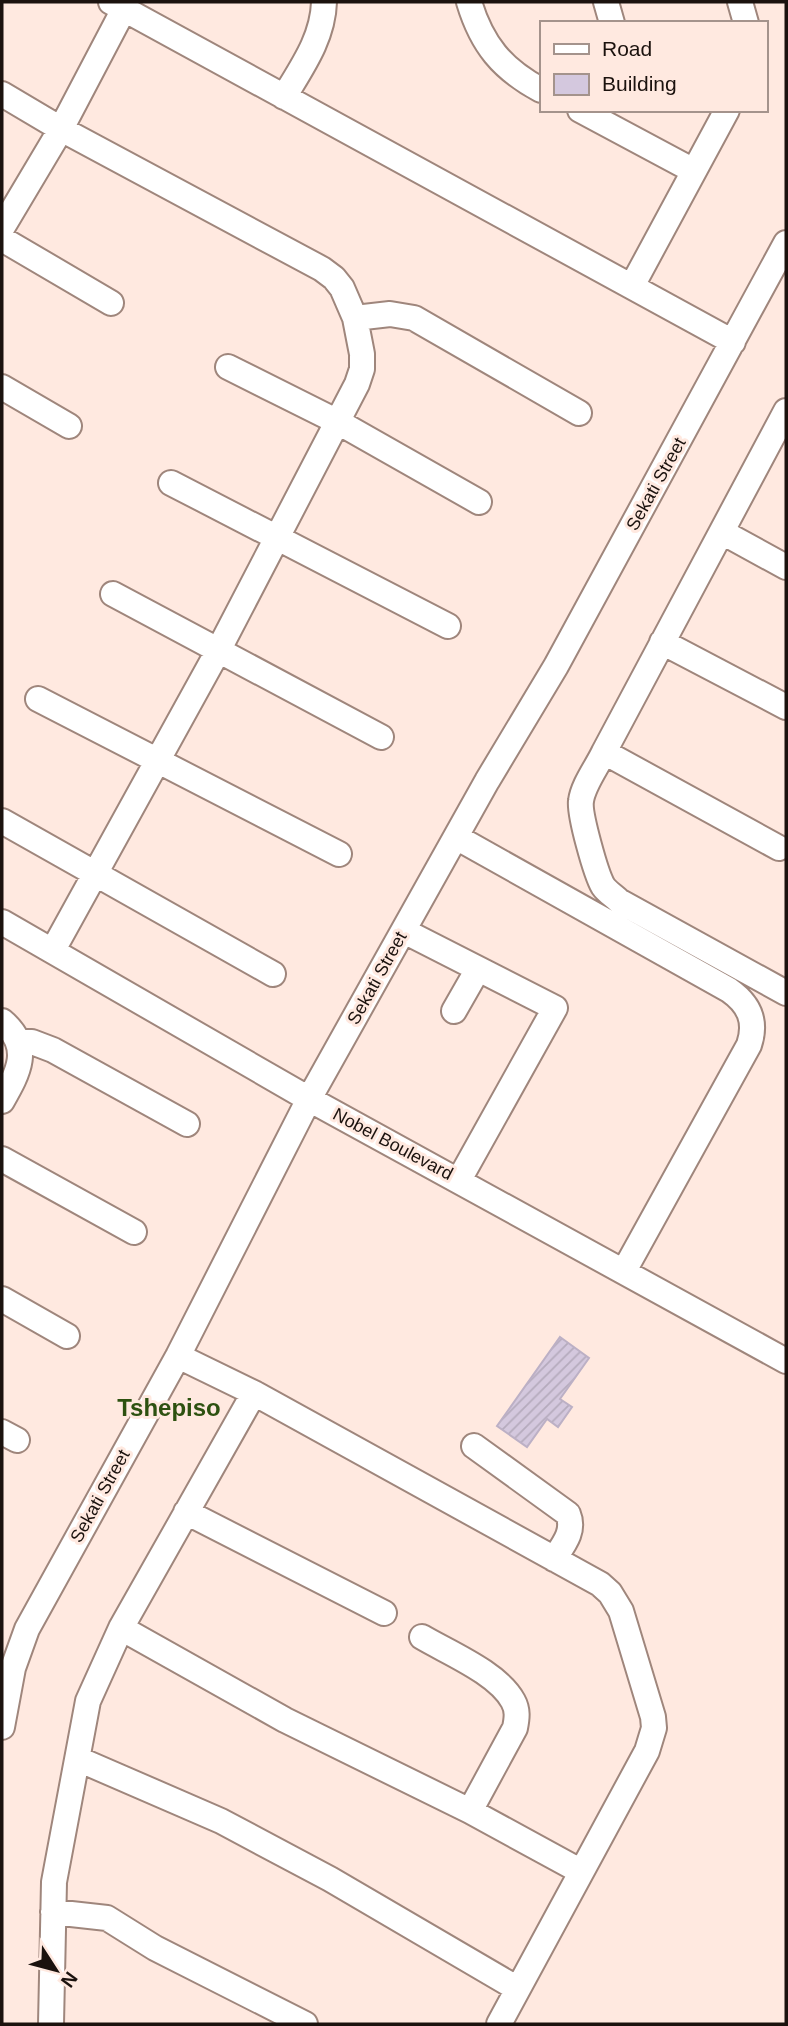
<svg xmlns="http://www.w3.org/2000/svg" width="788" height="2026" font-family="Helvetica,sans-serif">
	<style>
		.building { fill: url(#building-hatch); stroke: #bcb0c5; stroke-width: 2 }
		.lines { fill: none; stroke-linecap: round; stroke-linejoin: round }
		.minor-casing { stroke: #9f867c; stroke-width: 28 }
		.minor { stroke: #fff; stroke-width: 24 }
		.labels { text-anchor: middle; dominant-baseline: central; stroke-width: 6; stroke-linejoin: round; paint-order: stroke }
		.street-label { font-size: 18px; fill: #1b120e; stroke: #ffe9e0 }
		.district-label { font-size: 24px; font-weight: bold; fill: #2d5110; stroke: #ffe9e0 }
	</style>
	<defs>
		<pattern id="building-hatch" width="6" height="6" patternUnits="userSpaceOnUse" patternTransform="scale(1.75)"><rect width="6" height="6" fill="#d4c8de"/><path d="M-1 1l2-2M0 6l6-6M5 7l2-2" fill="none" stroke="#b5abbd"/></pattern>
	</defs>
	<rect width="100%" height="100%" fill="#ffe9e0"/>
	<!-- building -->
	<path class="building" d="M560 1337 589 1358 560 1399 572 1407 558 1427 547 1419 527 1447 497 1426Z"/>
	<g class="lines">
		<defs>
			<path id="minor" d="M111 2 733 342
				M469 2C482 45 502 69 541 90
				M606 2 612 23
				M740 2 746 23
				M2 94 61 129 322 269 334 278 342 288 355 318 362 354V369L357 384 218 651 53 950
				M284 97C302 67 323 38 324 2
				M580 110 694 171
				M2 228 61 129 124 9
				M2 239 111 303
				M632 286 727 110
				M355 318 390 314 414 318 579 413
				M228 367 338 422 479 502
				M2 387 69 426
				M786 411 604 752C597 767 583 785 581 801 579 814 596 874 603 886 607 892 614 896 619 901L786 993
				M171 483 448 626
				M722 532 786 567
				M113 594 381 737
				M662 642 786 707
				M38 699 339 854
				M604 752 779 848
				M2 821 273 974
				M456 837 729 990C749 1004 757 1021 749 1045L624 1271
				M2 922 309 1099 786 1361
				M404 931 555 1008 459 1180
				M454 1011 478 969
				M2 1021C33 1047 18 1073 2 1101
				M19 1042H32L53 1050 187 1124
				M2 1159 134 1232
				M2 1299 67 1336
				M178 1356 254 1393 600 1584 610 1593 621 1611 653 1717 654 1728 647 1751 499 2024
				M2 1432 17 1440
				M474 1446 568 1514C575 1531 564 1544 554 1559
				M186 1512 384 1613
				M121 1628 285 1720 470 1811 580 1871
				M422 1637C449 1653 498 1673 513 1701 518 1710 517 1718 515 1728L470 1811
				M2 1727 13 1668 27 1629 178 1356 309 1099 487 781 556 666 786 243
				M78 1759 221 1821 330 1879 518 1989
				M53 1912 107 1918 155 1948 305 2024
				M51 2024 54 1882 88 1701 121 1628 254 1393"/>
		</defs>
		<!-- minor casing -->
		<use href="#minor" class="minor-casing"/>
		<!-- minor -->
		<use href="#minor" class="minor"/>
	</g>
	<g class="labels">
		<!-- street labels -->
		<g class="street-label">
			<text transform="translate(656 484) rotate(-61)">Sekati Street</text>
			<text transform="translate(377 978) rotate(-61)">Sekati Street</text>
			<text transform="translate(393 1144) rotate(28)">Nobel Boulevard</text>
			<text transform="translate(100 1496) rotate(-61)">Sekati Street</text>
		</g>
		<!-- district labels -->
		<g class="district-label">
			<text x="169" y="1407">Tshepiso</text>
		</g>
	</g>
	<!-- border -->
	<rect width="788" height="2026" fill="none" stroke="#1b120e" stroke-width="7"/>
	<!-- legend -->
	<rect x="540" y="21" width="228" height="91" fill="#ffe9e0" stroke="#a4938c" stroke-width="2"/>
	<rect x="554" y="44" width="35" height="10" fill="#ffffff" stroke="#a4938c" stroke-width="2"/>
	<text x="602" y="56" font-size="21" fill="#1b120e">Road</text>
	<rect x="554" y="74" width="35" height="21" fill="#d4c8de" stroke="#a4938c" stroke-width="2"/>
	<text x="602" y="91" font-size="21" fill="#1b120e">Building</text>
	<!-- north arrow -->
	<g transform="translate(56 1970) rotate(126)" stroke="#ffe9e0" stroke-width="5" paint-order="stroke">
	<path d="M0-5L12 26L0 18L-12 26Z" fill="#1b120e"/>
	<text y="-10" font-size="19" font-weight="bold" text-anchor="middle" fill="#1b120e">N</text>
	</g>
</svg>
